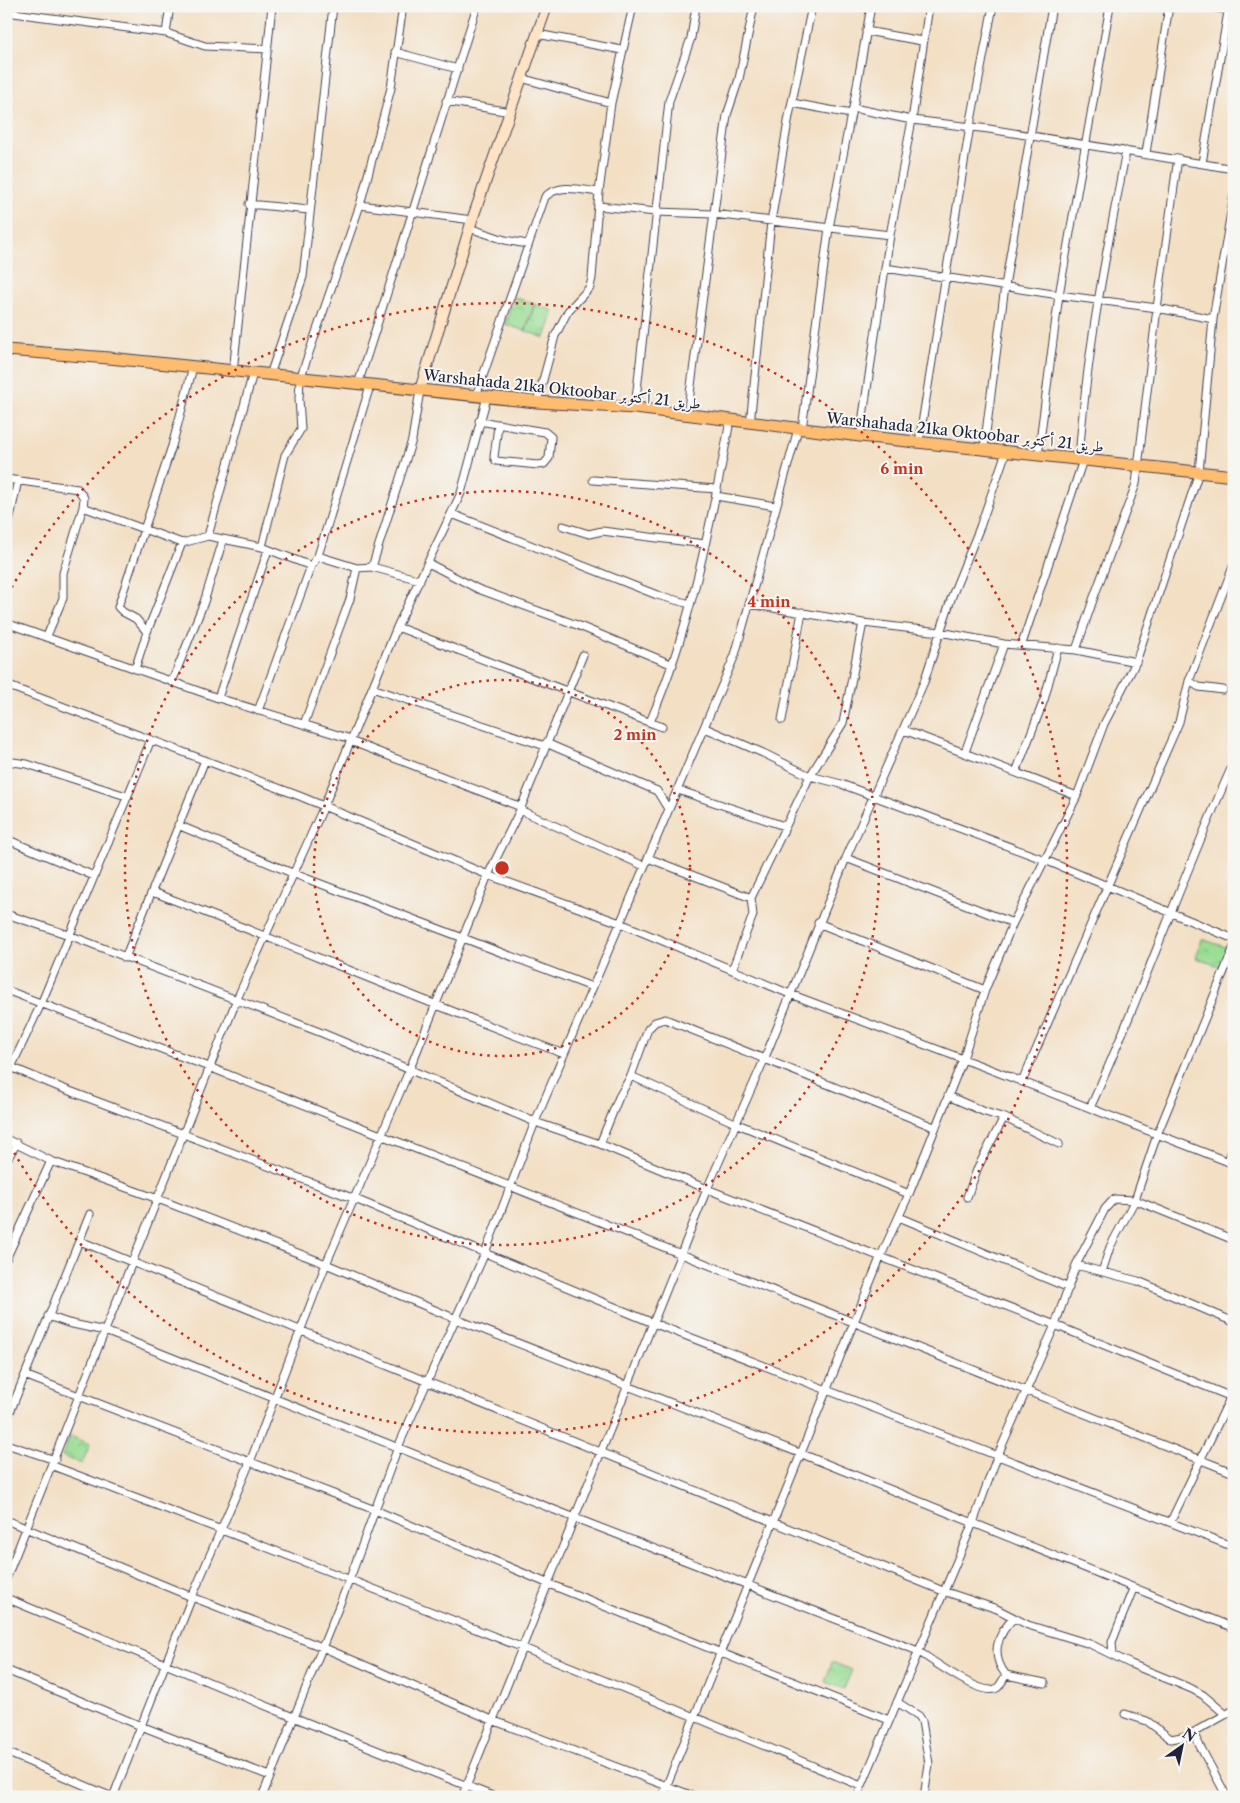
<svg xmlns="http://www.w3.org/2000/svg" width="1240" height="1803" font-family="'Libre Caslon Text',Amiri,serif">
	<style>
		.park { fill: url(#park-crowns); stroke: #5e8068 }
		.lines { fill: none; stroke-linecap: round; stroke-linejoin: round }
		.street-casing { stroke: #413e50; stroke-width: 9 }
		.secondary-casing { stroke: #413e50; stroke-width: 12 }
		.primary-casing { stroke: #413e50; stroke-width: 13 }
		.street { stroke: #fff; stroke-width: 7 }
		.secondary { stroke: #fee4c5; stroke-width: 10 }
		.primary { stroke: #fdbc6f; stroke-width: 11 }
		.ring { fill: none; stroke: #c8321e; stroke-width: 2.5; stroke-dasharray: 2.5 5 }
		.labels { text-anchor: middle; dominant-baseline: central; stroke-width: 4; stroke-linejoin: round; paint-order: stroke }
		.street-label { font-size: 15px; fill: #22223b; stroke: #f6f6f2 }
		.centre { fill: #c8321e; stroke: #f6f6f2; stroke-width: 2.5 }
		.ring-label { font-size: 15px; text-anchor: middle; font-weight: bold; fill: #c8321e; stroke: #f6f6f2; stroke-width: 4; stroke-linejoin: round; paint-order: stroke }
	</style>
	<defs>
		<pattern id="park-crowns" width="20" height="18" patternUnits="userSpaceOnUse" patternTransform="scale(1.25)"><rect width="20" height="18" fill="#9add94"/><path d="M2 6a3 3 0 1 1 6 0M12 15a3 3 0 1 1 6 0" fill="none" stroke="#84bd80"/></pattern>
	</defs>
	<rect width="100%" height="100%" fill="#f6f6f2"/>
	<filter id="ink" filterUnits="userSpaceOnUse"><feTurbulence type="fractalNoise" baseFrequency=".02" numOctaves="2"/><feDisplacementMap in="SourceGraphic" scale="10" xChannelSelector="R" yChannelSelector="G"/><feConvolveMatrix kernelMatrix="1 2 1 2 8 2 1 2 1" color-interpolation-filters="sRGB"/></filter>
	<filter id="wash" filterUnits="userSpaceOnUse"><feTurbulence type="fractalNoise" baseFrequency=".0096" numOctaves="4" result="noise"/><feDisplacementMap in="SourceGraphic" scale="20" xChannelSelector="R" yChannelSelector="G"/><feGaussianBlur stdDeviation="1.12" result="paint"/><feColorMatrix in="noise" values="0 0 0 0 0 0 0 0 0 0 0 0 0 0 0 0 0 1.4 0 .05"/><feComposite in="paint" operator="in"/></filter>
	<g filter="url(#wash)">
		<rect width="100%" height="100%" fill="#f3dfc4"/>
		<!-- park -->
		<path class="park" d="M514 297 534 304 525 331 505 324Z
			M535 304 554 311 545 338 526 331Z
			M1202 939 1228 948 1221 967 1196 958Z
			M70 1436 90 1444 82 1464 62 1456Z
			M832 1662 852 1670 844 1689 825 1682Z"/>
	</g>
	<g filter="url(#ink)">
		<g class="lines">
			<defs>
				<path id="street" d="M1204 6 1234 11
					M6 12 166 33 205 46 268 49
					M866 31 922 41
					M166 33 170 6
					M537 34 622 50
					M395 52 458 69
					M521 78 611 103
					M446 101 510 112
					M792 103 851 114 853 108 912 120 989 129 1234 169
					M853 108 871 6
					M1146 153 1169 6
					M1202 163 1229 6
					M249 204 309 210
					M360 205 472 220
					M599 206 656 212 713 214 890 235
					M469 228 505 240 527 244
					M885 268 1059 295 1157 308 1213 319
					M233 372 272 6
					M253 373 208 536 262 547 311 566
					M270 375 303 277 333 6
					M358 384C399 258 437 132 477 6
					M476 396 545 197C559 183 581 190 599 192
					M537 402 555 336 568 311 590 287 592 278 599 192 611 103 633 6
					M635 408 669 101 691 38 696 6
					M687 416 727 115 739 79 754 6
					M479 421 545 432 551 437 549 458 544 464 538 465 496 461 494 457 498 426
					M750 424 771 222 789 116 812 6
					M802 429 829 228 851 114
					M860 436 890 235 912 120 929 6
					M919 442 970 126 993 6
					M984 448 1005 286 1052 6
					M1038 456 1059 295 1110 6
					M1079 460C1086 355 1106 253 1126 151
					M6 479 78 489 84 498 83 507 182 543 208 536
					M593 480 717 489
					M716 496 775 506
					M452 514 657 595 690 604
					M563 526 589 534 602 531 705 544
					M6 536 18 480
					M262 547 285 455 301 429 299 399 300 379 360 205 391 88 403 6
					M318 556 357 568 372 567 420 580
					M428 563 478 589 577 625 673 665
					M372 567 412 440 420 390
					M749 604 863 623 940 632 1004 644 1076 650 1136 662
					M6 623 218 698 351 739
					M397 627 662 727
					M147 632 182 543
					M47 636 63 598V573L83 507
					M1022 644 1083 460
					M1076 650 1094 597 1136 484 1157 308 1178 158
					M135 669 147 632 136 619 123 612 118 607 172 446 193 367
					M1189 681 1199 687 1223 690
					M172 682 204 602 223 540
					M6 685 302 797 488 875 620 923 790 994 992 1070 1234 1164
					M372 688 545 746
					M218 698 268 550
					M258 711 311 566 318 556 370 386
					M782 720 802 612
					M650 722C691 627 711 523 730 421
					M304 724 350 599 357 568
					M705 728 763 753 810 776 841 784 1045 860 1234 939
					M904 730 1077 796
					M350 741 521 807
					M546 743 657 791 668 809
					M965 752 1004 644
					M6 761 27 764 126 796
					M1016 772 1044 700 1058 648
					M678 790 784 826
					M520 810 644 866
					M178 825 292 873 592 987
					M6 839 94 876
					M648 858 751 898
					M846 858 1013 923
					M153 892C290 945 426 1003 564 1054
					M6 914 69 935 322 1033 535 1122 600 1144 707 1189 1055 1325 1234 1398
					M818 923 985 990
					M125 958 205 760
					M732 970 753 915 751 898 810 776 843 723 863 623
					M6 990 209 1067 1234 1473
					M6 1065 59 1087 355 1199 653 1323 1234 1547
					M631 1076 735 1123 909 1194
					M6 1078 41 1004 151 740
					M1022 1082 1179 722 1189 681 1234 564
					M948 1096 985 1112 1005 1118 1059 1144
					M1090 1108C1142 995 1182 876 1234 762
					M6 1139 51 1161 158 1199 326 1264 456 1319 802 1454 1234 1628
					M600 1144 619 1097 631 1076 648 1029 655 1022 665 1019 934 1127
					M6 1161 17 1143
					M1228 1162 1234 1145
					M967 1197 978 1167 1002 1121 1005 1118
					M899 1217 1069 1288
					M80 1241 943 1591 997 1609 1028 1625 1090 1644 1131 1664 1192 1689 1203 1695 1224 1713
					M6 1259 51 1161
					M1076 1265 1138 1281 1234 1322
					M1102 1272 1110 1247 1135 1200 1157 1135 1234 947
					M48 1316 68 1323 105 1331 575 1518 918 1651C931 1660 984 1698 997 1688 1001 1685 1003 1679 1006 1675
					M27 1376 375 1510 549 1584 889 1720
					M6 1422 90 1214
					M6 1444 55 1460
					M53 1466C324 1568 594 1674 861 1786
					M6 1520 192 1597 322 1647 492 1720 696 1797
					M1171 1521 1234 1390
					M6 1579 237 999 324 806 397 627 461 493 487 397
					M6 1598 293 1717 495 1797
					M1014 1618C997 1634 990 1655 1006 1675L1045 1683
					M1113 1654 1112 1642 1133 1589
					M6 1670 141 1726 270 1776
					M897 1702 919 1716 922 1721 929 1764 924 1797
					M1125 1714 1147 1721 1171 1739 1187 1736 1234 1710
					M1193 1733 1227 1797
					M6 1752 112 1797
					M113 1797 192 1597 250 1462 326 1264 409 1071 488 875 520 810 583 655
					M262 1797 349 1581 398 1447 485 1253 535 1122 735 655 798 429
					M462 1797 707 1189 764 1060 846 858 924 682 952 596 980 527 1006 452
					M662 1797 880 1258 909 1194 963 1059 985 990 1013 923 1077 796 1104 724 1136 662 1199 472 1213 319 1234 194
					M857 1797 973 1523 997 1457 1055 1325 1076 1265 1105 1209 1114 1199 1135 1200 1234 1240"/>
				<path id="secondary" d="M420 390 472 220 547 6"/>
				<path id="primary" d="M6 350 109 358 537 402 635 408 860 436 1234 476"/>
			</defs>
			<!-- street casing -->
			<use href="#street" class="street-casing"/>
			<!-- secondary casing -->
			<use href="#secondary" class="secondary-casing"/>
			<!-- primary casing -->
			<use href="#primary" class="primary-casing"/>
			<!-- street -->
			<use href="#street" class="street"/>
			<!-- secondary -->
			<use href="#secondary" class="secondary"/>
			<!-- primary -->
			<use href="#primary" class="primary"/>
		</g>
	</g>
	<!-- distance rings -->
	<g class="ring">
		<circle cx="502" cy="868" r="188"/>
		<circle cx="502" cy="868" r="377"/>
		<path d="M8 594A565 565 0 1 1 8 1142"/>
	</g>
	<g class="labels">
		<!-- street labels -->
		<g class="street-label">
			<text transform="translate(562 389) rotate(6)">Warshahada 21ka Oktoobar طريق 21 أكتوبر</text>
			<text transform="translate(965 432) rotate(6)">Warshahada 21ka Oktoobar طريق 21 أكتوبر</text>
		</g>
	</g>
	<circle cx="502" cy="868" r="8" class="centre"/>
	<g class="ring-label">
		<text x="902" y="474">6 min</text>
		<text x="769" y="607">4 min</text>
		<text x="635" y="740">2 min</text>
	</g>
	<!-- margin -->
	<rect width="1240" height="1803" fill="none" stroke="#f6f6f2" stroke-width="25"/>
	<!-- north arrow -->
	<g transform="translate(1182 1746) rotate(33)" stroke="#f6f6f2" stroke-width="4" paint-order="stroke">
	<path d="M0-4L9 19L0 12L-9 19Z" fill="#22223b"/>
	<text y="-8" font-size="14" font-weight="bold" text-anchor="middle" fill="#22223b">N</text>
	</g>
</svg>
